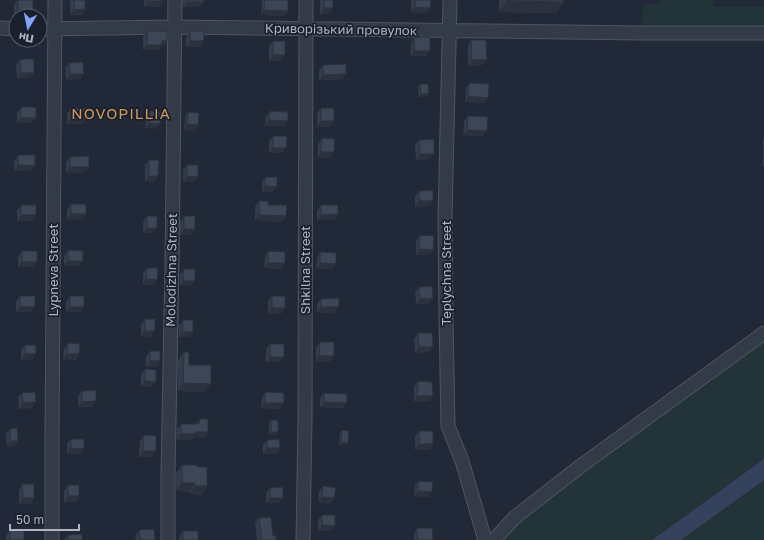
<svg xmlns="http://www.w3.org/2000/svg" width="764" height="540" font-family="'Golos Text',sans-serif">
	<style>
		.green { fill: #233438 }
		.water { fill: #35425e }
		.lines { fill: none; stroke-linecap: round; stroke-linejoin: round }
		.minor-casing { stroke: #4f5563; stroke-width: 15 }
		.minor { stroke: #343b48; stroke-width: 13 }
		.wall { fill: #343c4b }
		.shaded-wall { fill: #2b313d }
		.building { fill: #3d4657; stroke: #2b313d }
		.labels { text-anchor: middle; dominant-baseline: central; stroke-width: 3.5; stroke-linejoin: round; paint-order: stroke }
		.street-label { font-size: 13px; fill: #afb5c4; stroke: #1a202c }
		.quarter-label { font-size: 15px; letter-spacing: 1px; fill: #d19a5d; stroke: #1a202c }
	</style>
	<rect width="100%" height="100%" fill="#212837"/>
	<!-- green -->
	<path class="green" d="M661 0H713V7H764V33H642L643 4H661Z
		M764 333V459L652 540H494Z
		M764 480V540H681Z"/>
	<!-- water -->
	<path class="water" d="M764 459V480L681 540H652Z"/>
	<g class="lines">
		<defs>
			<path id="minor" d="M450 0 445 218 446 316 448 426 462 461 485 540
				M0 28 16 29
				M40 29 175 27 642 33H764
				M52 540V437L55 0
				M168 540V474L172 263 175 0
				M303 540 305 420 306 0
				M494 540 514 518 582 465 764 333"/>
		</defs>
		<!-- minor casing -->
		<use href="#minor" class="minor-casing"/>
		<!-- minor -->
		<use href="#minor" class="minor"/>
	</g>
	<!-- wall -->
	<path class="wall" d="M17 0H33L29 15H14V5Z
		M70 0H85L82 15H70Z
		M144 0H163L159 7H144Z
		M183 0H204L200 7H183Z
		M262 0H288L284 16 261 15Z
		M320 0H333V8L329 14H320Z
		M411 0H431L426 13 411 12Z
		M499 0H564V2L556 13 499 12Z
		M147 31 167 41 164 46H161L158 50H143V37Z
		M190 31 204 41 200 47H186V37Z
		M414 37 426 56H410L411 43Z
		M471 40 483 65 468 66V45Z
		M273 41 281 61H269V46Z
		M20 59 30 78 17 79 16 65Z
		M69 63 80 79 66 80 65 68Z
		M323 65 342 80H319V71Z
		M469 83 484 103 465 102 466 88Z
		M420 84 429 93 427 96 419 97 418 87Z
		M21 107 32 123H17V113Z
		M71 108 86 119 82 124H67V114Z
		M321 108 330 127H317V113Z
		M150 111 156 129 145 128 146 117Z
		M270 111 284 126H265L266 117Z
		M188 112 194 131 184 130 185 117Z
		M468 116 483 136 463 135 464 122Z
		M273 136 286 148 282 153H269V141Z
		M322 138 331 158H317L318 144Z
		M764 138V166H763V139Z
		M419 140 430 159 416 160 415 145Z
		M18 155 31 171H14V161Z
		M70 157 89 167 85 172 66 173V162Z
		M149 160 158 176 154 182 145 181V165Z
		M187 165 198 176 194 182H183V170Z
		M266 177 273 192H262V182Z
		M419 191 430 206 415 207V196Z
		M259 201 268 205 286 216 282 222 255 220V207Z
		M71 204 82 220H67V210Z
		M21 205 36 215 32 221H17V211Z
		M321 205 334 220H317V211Z
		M147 216 153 233H143V222Z
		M184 216 195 229 191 235H180V222Z
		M420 235 433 250 429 255H416V241Z
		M68 250 79 266H64V256Z
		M22 251 33 267H18V257Z
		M268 251 285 263 281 269 264 268 265 257Z
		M320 252 332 269H316L317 258Z
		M147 268 154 285H143V273Z
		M184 269 195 281 191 286H180V275Z
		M419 287 429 304H416L415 292Z
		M20 296 35 307 31 312H16V302Z
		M70 296 84 307 81 312H66V302Z
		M272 296 285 308 281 314H268V301Z
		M321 299 335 313H317V304Z
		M145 319 151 337H141V325Z
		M183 320 189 337H179V326Z
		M418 333 433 347 429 352 415 353 414 339Z
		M320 342 334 356 330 362H316V348Z
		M68 343 79 354 76 360H63L64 349Z
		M270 344 284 357 280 362H266V349Z
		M25 345 32 360H21V350Z
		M150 351 160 361 156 367H146V357Z
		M184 352 189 365 205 392 178 391V360Z
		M145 369 152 387H141V375Z
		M418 381 429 401 414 402V387Z
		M82 391 96 401 92 407H78V396Z
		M265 392 284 403 280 409 261 408 262 398Z
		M22 393 32 408 19 409 18 398Z
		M324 393 347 403 343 408 320 407V398Z
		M200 419 204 438 194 437 192 440H177V429L181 424H196Z
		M271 420 278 432 276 435H269V423Z
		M10 429 18 441 14 446 7 447 6 434Z
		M342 430 346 445H339L340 433Z
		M419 431 430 450H415V436Z
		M144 435 152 457H139L140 441Z
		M71 439 84 449 80 454H67V444Z
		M267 440 280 448 276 454H263V445Z
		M182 465 197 467 207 486 202 495 190 494V492L176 491V473Z
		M418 481 429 497 414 496 415 486Z
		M22 484 34 498 30 504H19V490Z
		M68 485 79 496 76 502H64V491Z
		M323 486 334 498 330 504 318 502 319 492Z
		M270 488 279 503H266V493Z
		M322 515 331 531H318V520Z
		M259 518 273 536 276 540H257L255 523Z
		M417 528 433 540H414V534Z
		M10 530 24 540H6V536Z
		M139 530 155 540H136L135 536Z
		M183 531 198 540H179L180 536Z
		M68 535 82 540H64Z"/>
	<!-- shaded-wall -->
	<path class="shaded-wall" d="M163 1 159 7H144L148 2Z
		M507 1 564 2 556 13 499 12Z
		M187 2H204L200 7H183Z
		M415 7 430 8 426 13 411 12Z
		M324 8H333L329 14H320Z
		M85 9 82 15H70L74 10Z
		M18 10H33L29 15H14Z
		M264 10 288 11 284 16 261 15Z
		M162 41H167L164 46H161L158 50H143L147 45Z
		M190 41H204L200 47H186Z
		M414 51H430L426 56H410Z
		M273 55H285L281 61H269Z
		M472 60H487L483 65 468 66Z
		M21 73H34L30 78 17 79Z
		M70 74H84L80 79 66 80Z
		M346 74 342 80H319L323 75Z
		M429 93 427 96 419 97 421 94Z
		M468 96 488 98 484 103 465 102Z
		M21 118H36L32 123H17Z
		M71 119H86L82 124H67Z
		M269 120 288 121 284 126H265Z
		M321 121H334L330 127H317Z
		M149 123 160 124 156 129 145 128Z
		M187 124 198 125 194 131 184 130Z
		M467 130 487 131 483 136 463 135Z
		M273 148H286L282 153H269Z
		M321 152H334L331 158H317Z
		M420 154H434L430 159 416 160Z
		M18 165 35 166 31 171H14Z
		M70 167H89L85 172 66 173Z
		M149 176H158L154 182 145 181Z
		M198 176 194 182H183L187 177Z
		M265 186 277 187 273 192H262Z
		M419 201H433L430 206 415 207Z
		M71 214H86L82 220H67Z
		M338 214 334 220H317L321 215Z
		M21 215H36L32 221H17Z
		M259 215 286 216 282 222 255 220Z
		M147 228H157L153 233H143Z
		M184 229H195L191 235H180Z
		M419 249 433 250 429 255H416Z
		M68 261H83L79 266H64Z
		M22 262H37L33 267H18Z
		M268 263H285L281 269 264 268Z
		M320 263 336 264 332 269H316Z
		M146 279 157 280 154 285H143Z
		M183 281H195L191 286H180Z
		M433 298 429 304H416L420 299Z
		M20 307H35L31 312H16Z
		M70 307H84L81 312H66Z
		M321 307H339L335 313H317Z
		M272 308H285L281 314H268Z
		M145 331H155L151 337H141Z
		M182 332H193L189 337H179Z
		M419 347H433L429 352 415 353Z
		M25 354H36L32 360H21Z
		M67 354H79L76 360H63Z
		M319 356H334L330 362H316Z
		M270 357H284L280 362H266Z
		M150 361H160L156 367H146Z
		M145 381 156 382 152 387H141Z
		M183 383 211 384 205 392 178 391Z
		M417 396H433L429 401 414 402Z
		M96 401 92 407H78L82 402Z
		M36 402 32 408 19 409 23 403Z
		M324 402 347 403 343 408 320 407Z
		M265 403H284L280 409 261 408Z
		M196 432H208L204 438 194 437 192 440H177L181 434Z
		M271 432H278L276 435H269Z
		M10 441H18L14 446 7 447Z
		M341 442 348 443 346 445H339Z
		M419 444H433L430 450H415Z
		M71 448 84 449 80 454H67Z
		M267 448H280L276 454H263Z
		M143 451H156L152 457H139Z
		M182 483H195L190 492 176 491Z
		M195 486H207L202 495 190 494Z
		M418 491 432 492 429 497 414 496Z
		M68 496H79L76 502H64Z
		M322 497 334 498 330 504 318 502Z
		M23 498H34L30 504H19Z
		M270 498H283L279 503H266Z
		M322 525 335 526 331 531H318Z"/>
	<!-- building -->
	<path class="building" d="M18 0H33V10H18Z
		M74 0H85V9L74 10Z
		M148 0H163V1L148 2Z
		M187 0H204V2H187Z
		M265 0H288V11L264 10Z
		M324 0H333V8H324Z
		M415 0H431L430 8 415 7Z
		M507 0H564V2L507 1Z
		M147 31H167V41H162V45H147Z
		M190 31H204V41H190Z
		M414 37H430V51H414Z
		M471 40H486L487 60H472Z
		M273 41H285V55H273Z
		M20 59H34V73H21Z
		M83 62 84 74H70L69 63Z
		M346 64V74L323 75V65Z
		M469 83 489 84 488 98 468 96Z
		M420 84H428L429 93 421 94Z
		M21 107H36V118H21Z
		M71 108H86V119H71Z
		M321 108H334V121H321Z
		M150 111 161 112 160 124 149 123Z
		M270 111 288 112V121L269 120Z
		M188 112 199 113 198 125 187 124Z
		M468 116 488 117 487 131 467 130Z
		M273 136H287L286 148H273Z
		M322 138 335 139 334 152H321Z
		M434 139V154H420L419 140Z
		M18 155H35V166L18 165Z
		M89 156V167H70V157Z
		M149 160H159L158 176H149Z
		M187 165H198V176L187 177Z
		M266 177H277V187L265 186Z
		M433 190V201H419V191Z
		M259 201H268V205H287L286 216 259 215Z
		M71 204H86V214H71Z
		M21 205H36V215H21Z
		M321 205H338V214L321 215Z
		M147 216H157V228H147Z
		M184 216H195V229H184Z
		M420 235 434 236 433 250 419 249Z
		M68 250 83 251V261H68Z
		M22 251H37V262H22Z
		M268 251 285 252V263H268Z
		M320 252 336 253V264L320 263Z
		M147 268H158L157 280 146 279Z
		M184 269H195V281H183Z
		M432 286 433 298 420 299 419 287Z
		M20 296H35V307H20Z
		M70 296H84V307H70Z
		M272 296H285V308H272Z
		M339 298V307H321V299Z
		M145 319H155V331H145Z
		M183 320H193V332H182Z
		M418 333H432L433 347H419Z
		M320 342H334V356H319Z
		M68 343 80 344 79 354H67Z
		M270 344H284V357H270Z
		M25 345H36V354H25Z
		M150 351H160V361H150Z
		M184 352H189V365H211V384L183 383Z
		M145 369 156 370V382L145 381Z
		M418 381 432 382 433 396H417Z
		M96 390V401L82 402V391Z
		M35 392 36 402 23 403 22 393Z
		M265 392 284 393V403H265Z
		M324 393 347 394V403L324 402Z
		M200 419H208V432H196V434H181V424H199Z
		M271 420H278V432H271Z
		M17 428 18 441H10V429Z
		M342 430 349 431 348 443 341 442Z
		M419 431H433V444H419Z
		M144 435 156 436V451H143Z
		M71 439H84V449L71 448Z
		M279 439 280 448H267V440Z
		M182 465H197V467H207V486H195V483H182Z
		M418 481 433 482 432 492 418 491Z
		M22 484H34V498H23Z
		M68 485H79V496H68Z
		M323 486 336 488 334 498 322 497Z
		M283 487V498H270V488Z
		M322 515H335V526L322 525Z
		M271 517 273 536 276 535V540H261V529H260L259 518Z
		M417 528H432L433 540H418Z
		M154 529 155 540H140L139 530Z
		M10 530 24 531V540H10Z
		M183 531H198V540H183Z
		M82 534V540H68V535Z"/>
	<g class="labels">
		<!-- street labels -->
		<g class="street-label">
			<text transform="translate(341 29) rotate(1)">Криворізький провулок</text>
			<text transform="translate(53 270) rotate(-90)">Lypneva Street</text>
			<text transform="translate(171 270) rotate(-89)">Molodizhna Street</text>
			<text transform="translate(305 270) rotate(-90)">Shkilna Street</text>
			<text transform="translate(446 273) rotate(-90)">Teplychna Street</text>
		</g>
		<!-- quarter labels -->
		<g class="quarter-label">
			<text x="121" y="113">NOVOPILLIA</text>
		</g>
	</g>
	<!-- north arrow -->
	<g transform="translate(28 28) rotate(190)"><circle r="19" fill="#1a202c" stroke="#565c69"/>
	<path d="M0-3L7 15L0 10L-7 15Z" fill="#83a5f5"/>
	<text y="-6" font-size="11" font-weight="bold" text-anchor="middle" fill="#afb5c4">Пн</text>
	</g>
	<!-- scale -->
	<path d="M10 524v6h69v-6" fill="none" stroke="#afb5c4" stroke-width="2"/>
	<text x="16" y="524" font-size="12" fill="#afb5c4" stroke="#1a202c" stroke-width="3" paint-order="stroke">50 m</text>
</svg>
